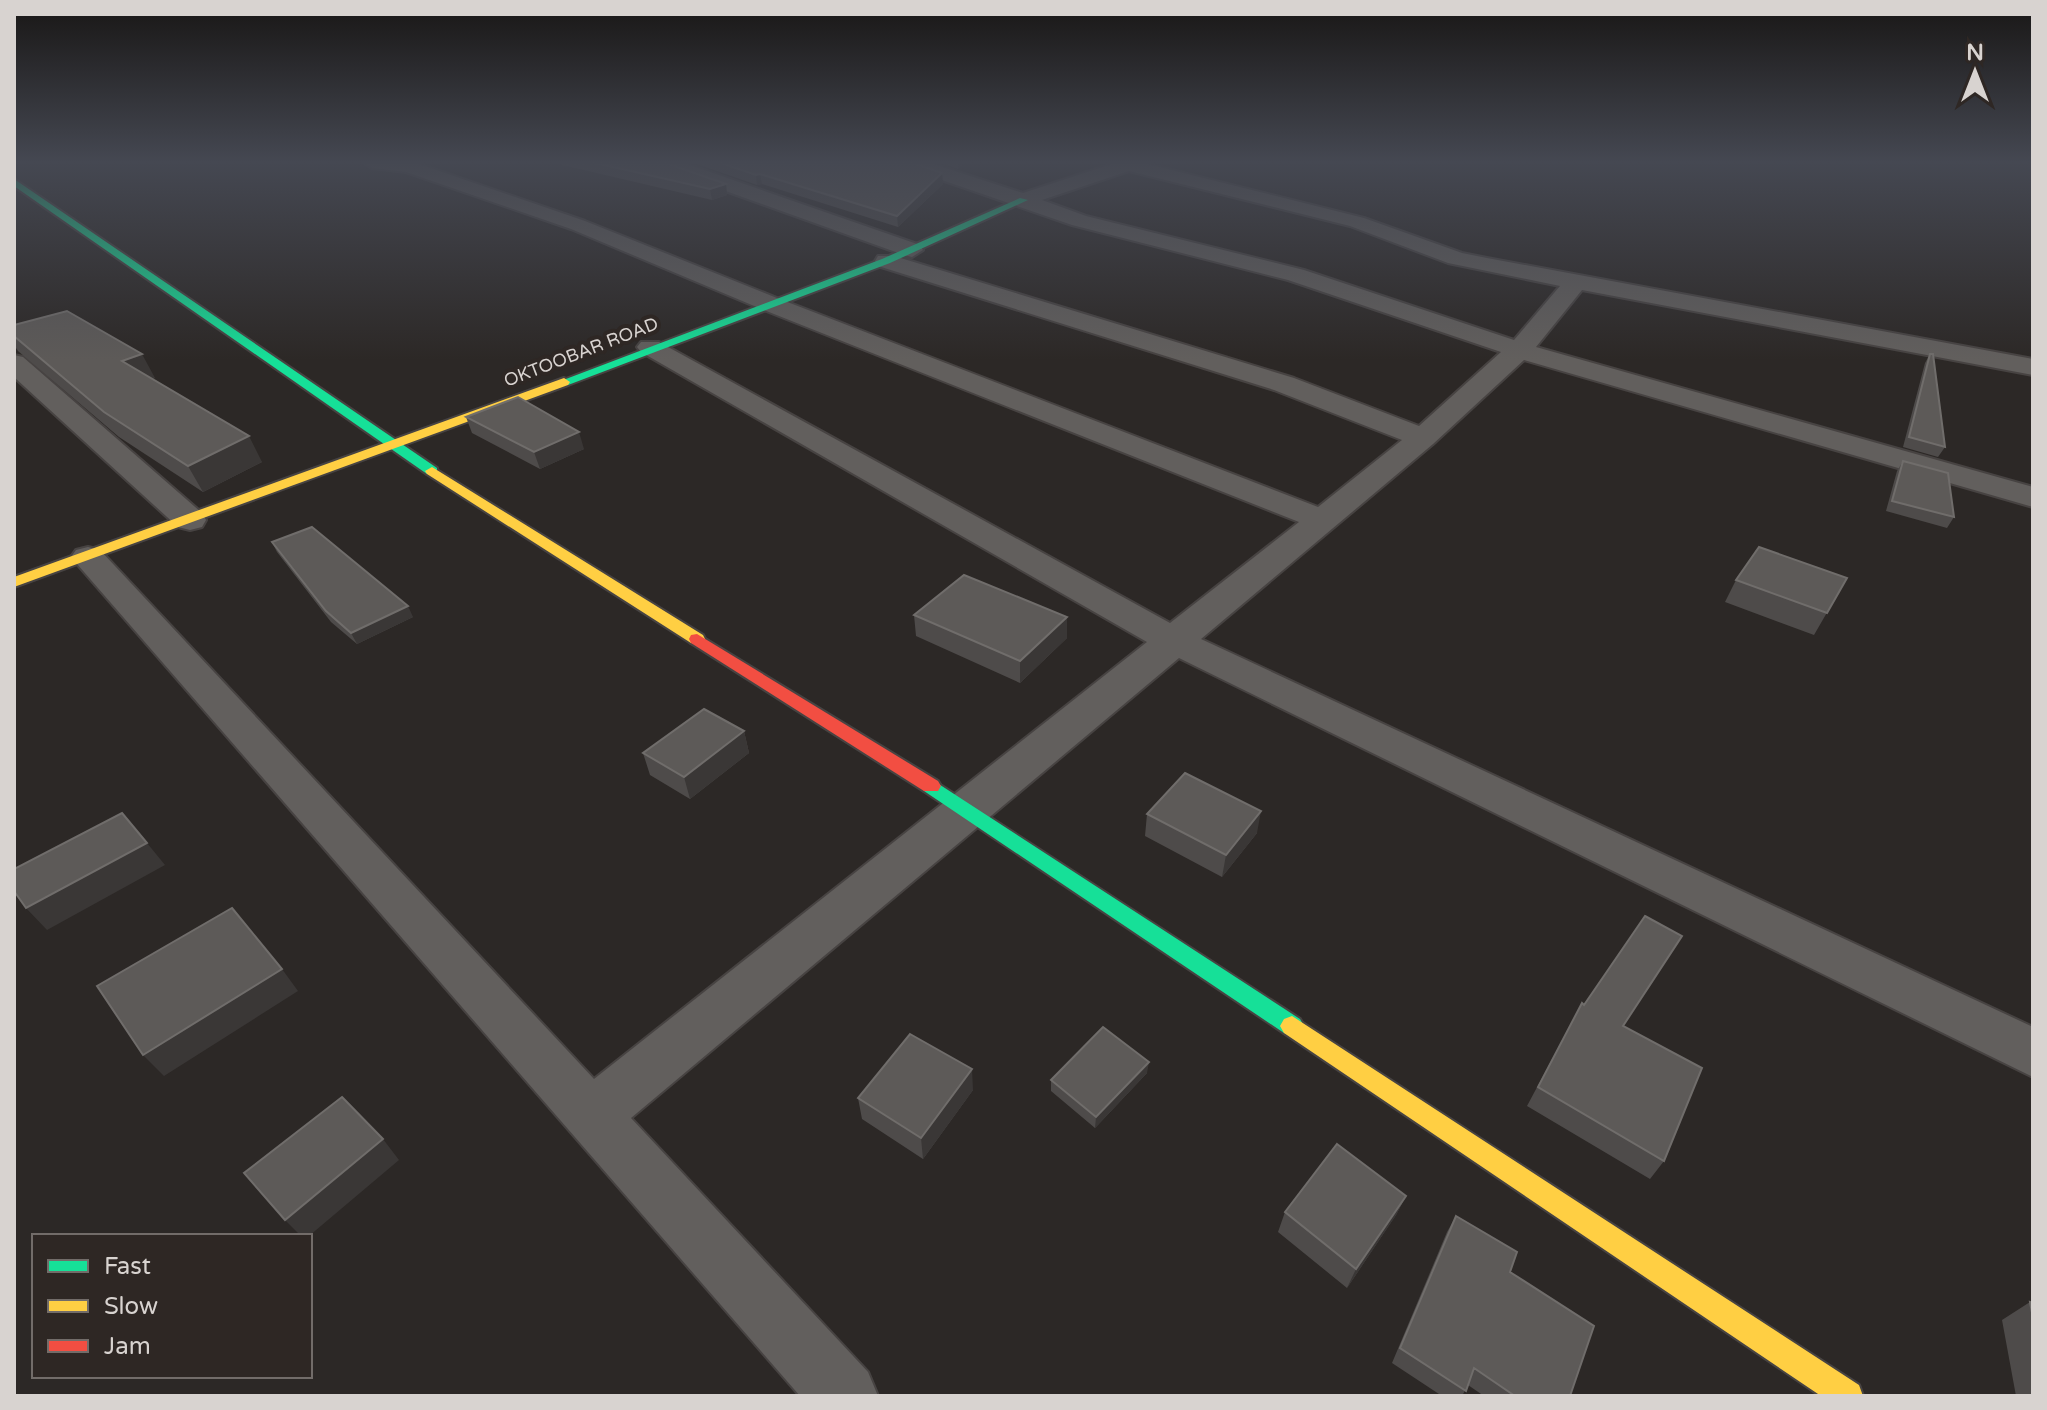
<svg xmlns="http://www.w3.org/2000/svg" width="2047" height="1410" font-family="'Varela Round',sans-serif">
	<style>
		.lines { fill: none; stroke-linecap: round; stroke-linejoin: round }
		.street-casing { stroke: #474342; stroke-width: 4 }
		.fast-casing { stroke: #474342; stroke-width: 4 }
		.slow-casing { stroke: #474342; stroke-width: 4 }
		.jam-casing { stroke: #474342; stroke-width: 4 }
		.street { fill: #625f5d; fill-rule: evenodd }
		.fast { fill: #16e098; fill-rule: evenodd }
		.slow { fill: #ffcf43; fill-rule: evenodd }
		.jam { fill: #f24e42; fill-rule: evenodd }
		.wall { fill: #4e4b4a }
		.shaded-wall { fill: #3a3736 }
		.building { fill: #5d5a58; stroke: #706d6b; stroke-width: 2 }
		.labels { text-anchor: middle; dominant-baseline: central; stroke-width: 8; stroke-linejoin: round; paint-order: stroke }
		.far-street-label { font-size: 18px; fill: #d8d3d0; stroke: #2e2724 }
	</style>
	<rect width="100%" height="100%" fill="#2c2826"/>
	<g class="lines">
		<defs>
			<path id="street" d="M363 162 416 163 585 221 777 298 1318 507 1402 440 1274 390 878 266 875 261 878 256H894L1294 378 1419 426 1501 352 1288 280 1072 225 901 166 899 162H927L1023 193 1118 162H1139L1364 218 1462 253 1487 258 2033 359V375L1582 290 1536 347 2033 487V507L1524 360 1433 444 1201 639 2033 1027V1077L1179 658 631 1118 868 1372 878 1396H800L71 557 76 550 88 547 100 550 594 1079 1147 642 641 352 637 347 641 342H659L1170 623 1299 522 759 308 571 229 406 172 372 168ZM1129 171 1350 226 1448 263 1560 286 1514 340 1304 270 1086 216 1042 200Z
				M654 162H681L920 245 923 250 912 257 904 255 656 166Z
				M14 355 23 357 202 513 206 520 202 527 190 530 178 527 14 377Z"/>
			<path id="fast" d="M14 179 437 468V474H427L14 186Z
				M1020 198 1028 200 890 263 568 385 558 382 882 259Z
				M931 779 1300 1019 1304 1026 1300 1033 1292 1036 1284 1033 924 791 921 786 924 781Z"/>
			<path id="slow" d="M564 378 570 382 568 385 14 587V577Z
				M432 467 703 635 705 639 697 644 691 643 427 474 425 471Z
				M1292 1016 1859 1385 1863 1396H1821L1284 1033 1280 1026 1284 1019Z"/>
			<path id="jam" d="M697 634 938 781 941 786 938 791H924L691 643 689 639 691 635Z"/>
		</defs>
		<!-- street casing -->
		<use href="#street" class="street-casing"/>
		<!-- fast casing -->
		<use href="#fast" class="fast-casing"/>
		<!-- slow casing -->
		<use href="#slow" class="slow-casing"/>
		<!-- jam casing -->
		<use href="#jam" class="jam-casing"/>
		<!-- street -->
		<use href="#street" class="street"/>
		<!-- fast -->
		<use href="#fast" class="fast"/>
		<!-- slow -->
		<use href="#slow" class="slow"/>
		<!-- jam -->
		<use href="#jam" class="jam"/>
	</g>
	<!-- wall -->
	<path class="wall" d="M554 162H663L726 184 727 195 712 200 554 163Z
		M691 162H910L942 173 943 184 898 227 762 184 757 185Z
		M937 162H965L958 169Z
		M14 325 155 378 152 379 262 462 203 492 119 437 18 351 14 345Z
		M1930 354 1945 447 1938 457 1903 447 1925 363Z
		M466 417 584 449 540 469 472 433Z
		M1903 461 1954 517 1947 528 1886 511 1897 471Z
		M272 542 413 617 357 644 331 622 277 552Z
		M1847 578 1814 635 1725 602 1736 580Z
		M914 615 1067 638 1020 683 916 636Z
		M744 731 749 753 690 799 650 775 643 753Z
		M1147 814 1257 833 1222 877 1145 836Z
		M1582 1003 1623 1026 1664 1161 1650 1179 1527 1106Z
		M1147 1073 1095 1128 1051 1091V1080Z
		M973 1090 923 1159 862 1119 858 1098Z
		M1406 1196 1396 1215 1347 1288 1278 1232 1285 1212Z
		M1456 1216 1570 1396H1484L1468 1385 1462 1396H1442L1392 1363 1447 1232Z
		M2030 1302 2033 1303V1396H2016L2002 1320Z"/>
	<!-- shaded-wall -->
	<path class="shaded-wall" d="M958 162H965L958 169Z
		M942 173 943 184 898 227 897 216Z
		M760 174 762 184 757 185 756 175Z
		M726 184 727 195 712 200 710 189Z
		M142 354 155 378 135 385 122 361Z
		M579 432 584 449 540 469 534 452Z
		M249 436 262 462 203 492 188 466Z
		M408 606 413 617 357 644 351 633Z
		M1067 617V638L1020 683V661Z
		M744 731 749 753 690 799 684 777Z
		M1261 811 1257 833 1222 877 1226 855Z
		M147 843 165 865 47 930 26 908Z
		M282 969 298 991 164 1076 143 1055Z
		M1149 1062 1147 1073 1095 1128 1096 1117Z
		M972 1069 973 1090 923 1159 921 1138Z
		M383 1139 399 1160 309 1236H301L285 1220Z
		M1406 1196 1396 1215 1347 1288 1356 1269Z"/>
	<!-- building -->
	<path class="building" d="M591 162H663L726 184 710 189Z
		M718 162H910L942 173 897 216 760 174 756 175Z
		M67 311 142 354 122 361 249 436 188 466 104 412 14 336V325Z
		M1930 354H1933L1945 447 1909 437Z
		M518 397 579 432 534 452 466 417Z
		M1903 461 1948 473 1954 517 1892 501Z
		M312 527 408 606 351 633 326 611 272 542Z
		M1759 547 1847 578 1827 613 1736 580Z
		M964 575 1067 617 1020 661 914 615Z
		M704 709 744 731 684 777 643 753Z
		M1185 773 1261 811 1226 855 1147 814Z
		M122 813 147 843 26 908 14 891V869Z
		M232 908 282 969 143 1055 97 986Z
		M1645 916 1682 936 1623 1026 1702 1068 1664 1161 1538 1087 1582 1003 1584 1005Z
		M1103 1027 1149 1062 1096 1117 1051 1080Z
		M910 1034 972 1069 921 1138 858 1098Z
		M342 1097 383 1139 285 1220 244 1173Z
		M1337 1144 1406 1196 1356 1269 1285 1212Z
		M1456 1216 1517 1252 1510 1272 1594 1326 1570 1396H1515L1474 1368 1466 1391 1400 1348Z
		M2030 1302 2033 1303V1318Z"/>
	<!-- sky -->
	<linearGradient id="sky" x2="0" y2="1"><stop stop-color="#181615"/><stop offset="0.45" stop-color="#454852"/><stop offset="1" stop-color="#454852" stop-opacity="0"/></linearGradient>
	<rect width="2047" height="360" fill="url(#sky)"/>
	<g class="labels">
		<!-- far-street labels -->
		<g class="far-street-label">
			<text transform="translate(581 352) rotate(-21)">OKTOOBAR ROAD</text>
		</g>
	</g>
	<!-- border -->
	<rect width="2047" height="1410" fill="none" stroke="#d8d3d0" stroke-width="32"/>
	<!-- legend -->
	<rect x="32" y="1234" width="280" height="144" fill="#2e2724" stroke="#726c69" stroke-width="2"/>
	<rect x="48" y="1260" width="40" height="12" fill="#16e098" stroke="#726c69" stroke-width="2"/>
	<text x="104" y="1274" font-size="24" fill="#d8d3d0">Fast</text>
	<rect x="48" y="1300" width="40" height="12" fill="#ffcf43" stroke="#726c69" stroke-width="2"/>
	<text x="104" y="1314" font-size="24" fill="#d8d3d0">Slow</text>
	<rect x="48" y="1340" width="40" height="12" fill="#f24e42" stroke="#726c69" stroke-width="2"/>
	<text x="104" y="1354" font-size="24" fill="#d8d3d0">Jam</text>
	<!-- north arrow -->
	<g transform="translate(1975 72)" stroke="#2e2724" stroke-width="6" paint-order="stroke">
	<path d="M0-6L14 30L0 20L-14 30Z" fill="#d8d3d0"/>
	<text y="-12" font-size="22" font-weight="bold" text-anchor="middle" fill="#d8d3d0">N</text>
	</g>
</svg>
